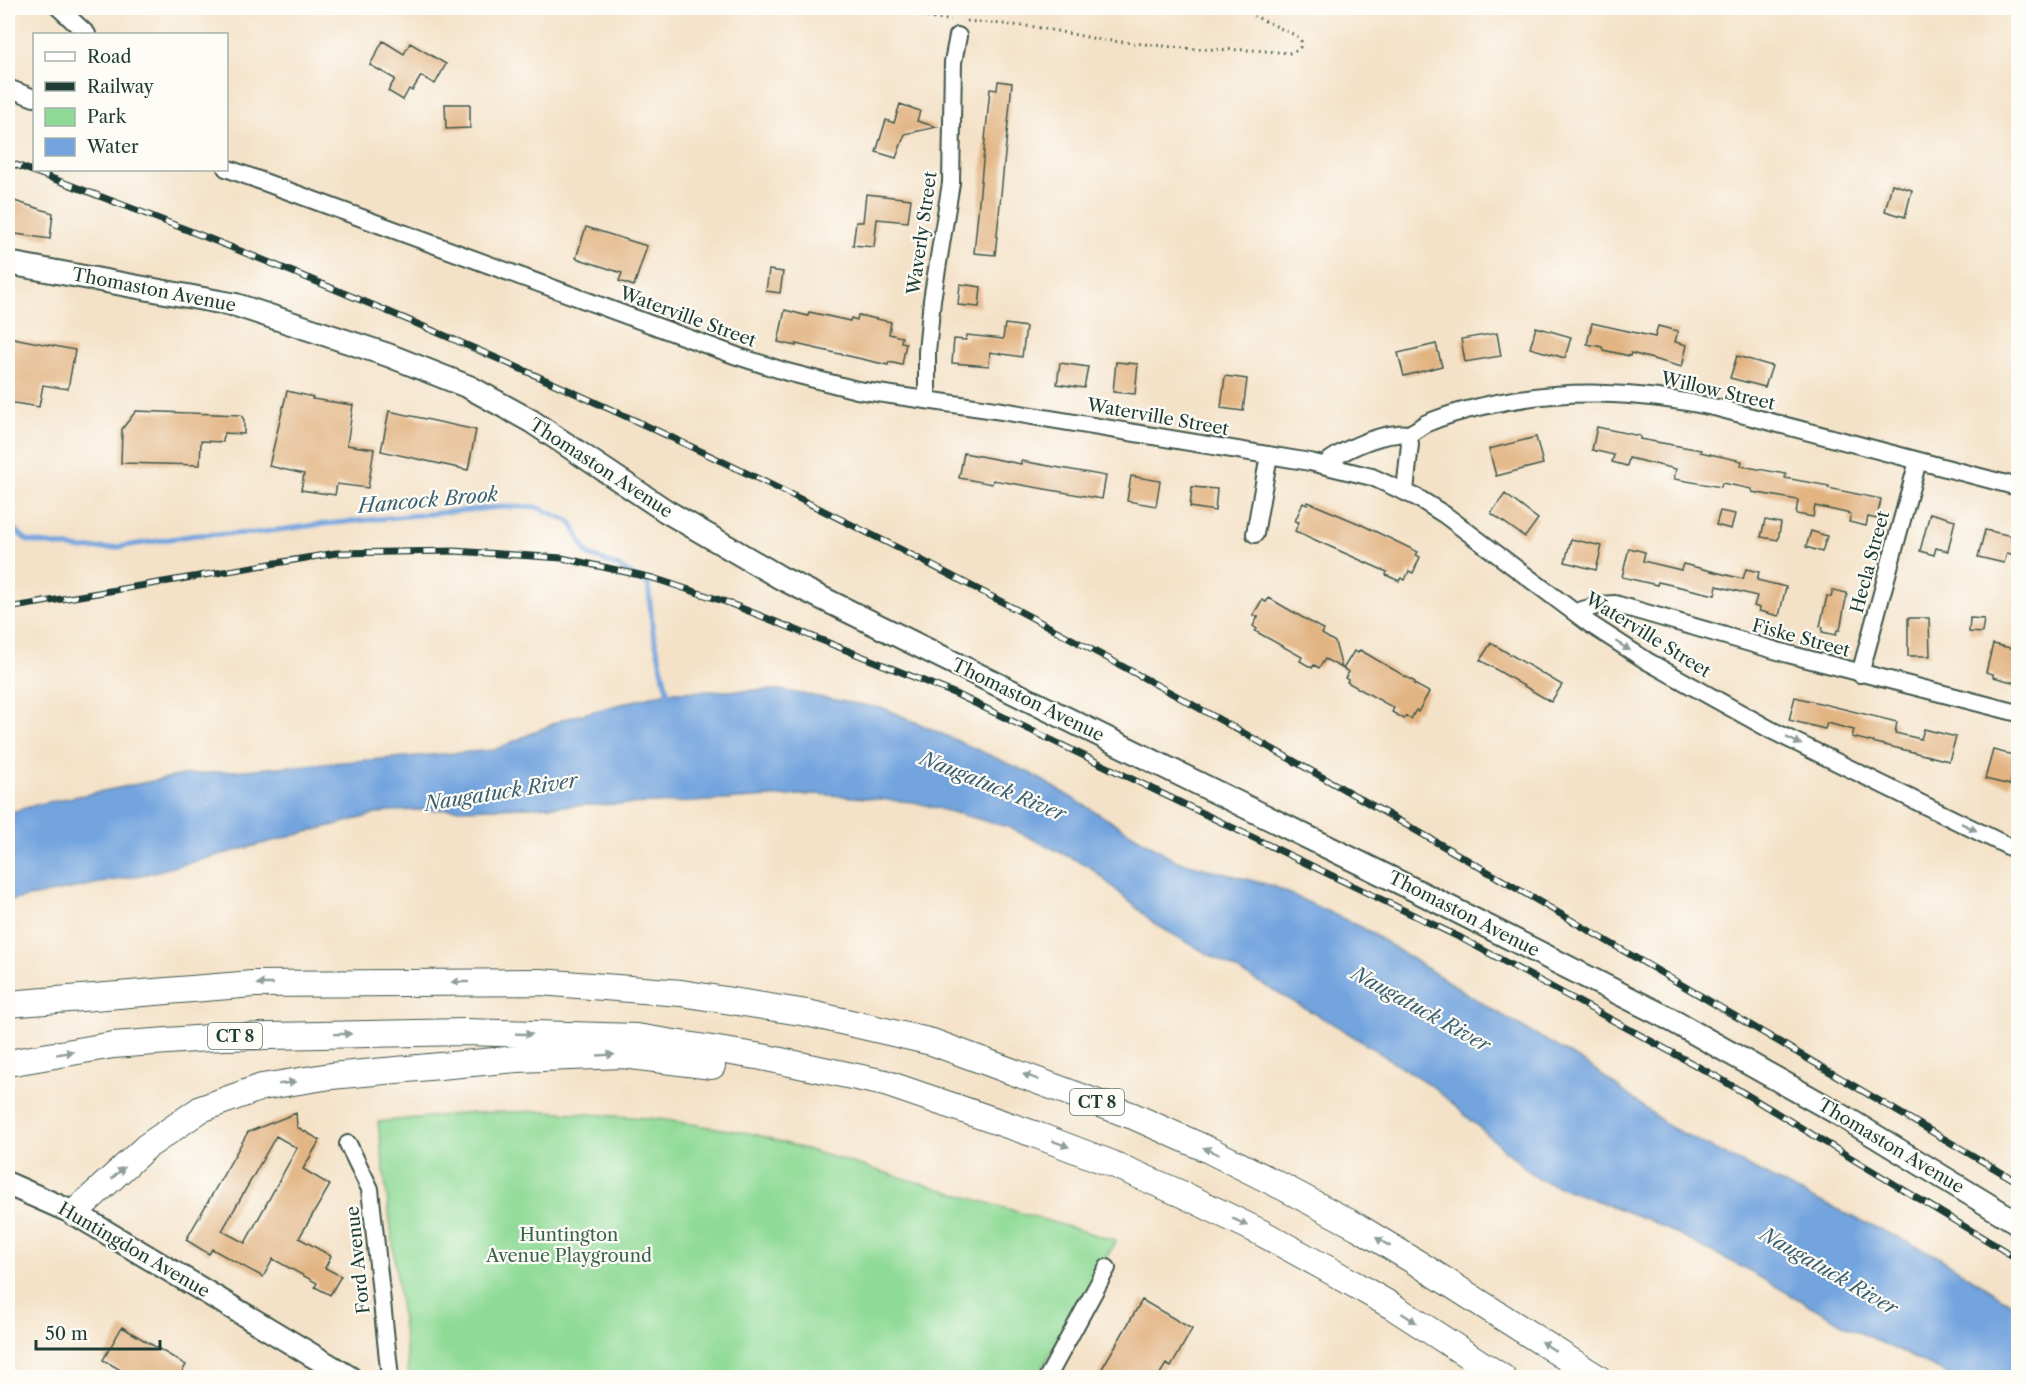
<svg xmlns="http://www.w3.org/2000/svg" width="2026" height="1385" font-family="'Libre Caslon Text',serif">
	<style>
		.green { fill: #8fda96; stroke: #578c65; stroke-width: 1.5 }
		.water { fill: #73a4de; stroke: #497089; stroke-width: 1.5 }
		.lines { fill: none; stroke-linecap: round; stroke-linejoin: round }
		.stream { stroke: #73a4de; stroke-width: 5 }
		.building { fill: #e2b482; fill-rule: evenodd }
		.minor-casing { stroke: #3f564a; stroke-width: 20 }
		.major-casing { stroke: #3f564a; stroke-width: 26 }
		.highway-casing { stroke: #3f564a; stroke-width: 28 }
		.path { stroke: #3f564a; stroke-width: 3; stroke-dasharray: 1.5 4.5; stroke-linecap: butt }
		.minor { stroke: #fff; stroke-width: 16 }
		.major { stroke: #fff; stroke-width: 22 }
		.highway { stroke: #fff; stroke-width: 26 }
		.rail-casing { stroke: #1f3d34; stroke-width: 7 }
		.rail { stroke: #fdfcf7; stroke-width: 4.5; stroke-dasharray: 14; stroke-linecap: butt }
		.oneway { fill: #8f9e9a }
		.labels { text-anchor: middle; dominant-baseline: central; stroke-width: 4.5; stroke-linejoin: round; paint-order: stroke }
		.shield { fill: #fdfcf7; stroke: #62766e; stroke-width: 1.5 }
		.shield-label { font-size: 16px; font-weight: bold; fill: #1f3d34 }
		.street-label { font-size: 18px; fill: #1f3d34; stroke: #fdfcf7 }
		.park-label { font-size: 18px; fill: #3b644c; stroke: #fdfcf7 }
		.water-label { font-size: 20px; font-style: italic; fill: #3c6170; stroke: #fdfcf7 }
	</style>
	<rect width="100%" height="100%" fill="#fdfcf7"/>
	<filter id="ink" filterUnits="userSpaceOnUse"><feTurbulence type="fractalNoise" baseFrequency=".0167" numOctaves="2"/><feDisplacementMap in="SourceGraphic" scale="12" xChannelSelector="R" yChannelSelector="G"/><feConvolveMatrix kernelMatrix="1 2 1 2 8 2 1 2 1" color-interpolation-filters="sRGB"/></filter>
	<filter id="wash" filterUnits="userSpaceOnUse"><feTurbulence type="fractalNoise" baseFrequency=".008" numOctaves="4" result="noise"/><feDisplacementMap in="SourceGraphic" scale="24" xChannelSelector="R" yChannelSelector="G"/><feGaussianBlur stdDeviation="1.35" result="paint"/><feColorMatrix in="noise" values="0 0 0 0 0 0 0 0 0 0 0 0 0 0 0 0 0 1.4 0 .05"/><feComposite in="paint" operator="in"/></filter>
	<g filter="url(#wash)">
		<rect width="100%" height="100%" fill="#f4e2c8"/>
		<!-- green -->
		<path class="green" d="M545 1111 659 1119 754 1134 1116 1241 1037 1377H409L378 1122 468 1113Z"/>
		<!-- water -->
		<path class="water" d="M779 690 886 709 1032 774 1177 861 1273 886 1363 928 1488 1007 1590 1066 1670 1127 1793 1189 1935 1255 2003 1298 2018 1306V1377H1954L1850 1328 1736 1264 1649 1220 1538 1179 1432 1086 1337 1026 1156 925 1090 867 1008 827 914 802 817 794 693 802 388 811 146 874 8 901V813L39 804 182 775 494 750 564 719 667 692Z"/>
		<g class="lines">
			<!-- stream -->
			<path class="stream" d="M8 524 28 541 82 549 111 548 196 535 256 533 315 525 500 507H537L571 522 587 554 619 567 648 584 653 632 669 698"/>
		</g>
		<g id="blocks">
			<!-- building -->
			<path class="building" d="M383 41 404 54 410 43 446 64 435 84 421 76 412 91 409 89 403 100 388 91 395 79 370 65Z
				M998 81 1012 83 995 255 974 253 990 89 997 90Z
				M445 104H470V128L446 129Z
				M900 104 920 111 917 121 937 127 905 134 896 158 876 152 886 120 894 123Z
				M1892 184 1912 190 1905 217 1885 211Z
				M866 194 911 199 908 222 877 219 874 247 853 245 856 222H863Z
				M8 199 53 213 50 239 9 233 8 229Z
				M586 227 647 246 634 286 619 281 622 273 576 258Z
				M769 270 783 272 780 293 766 291Z
				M960 284 981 287 979 307 958 305Z
				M785 310 808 316 809 312 850 321 851 318 857 320 858 315 891 322 889 334 902 337 901 342 906 343 902 365 889 362 888 365 796 344V346L778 342Z
				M1592 323 1655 337 1658 326 1678 331 1675 342 1687 345 1682 367 1631 353 1630 356 1603 350 1602 347 1587 344Z
				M1005 324 1026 327 1022 357 990 352 989 366 952 363 954 339 966 340 967 335 1003 339Z
				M1536 327 1571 337 1565 358 1530 348Z
				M1497 333 1501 356 1465 362 1461 339Z
				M8 337 75 350 68 389 43 385 39 407 8 402Z
				M1436 344 1442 366 1404 376 1398 353Z
				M1737 356 1772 366 1765 387 1730 378Z
				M1116 362 1138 364 1135 394 1113 392Z
				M1060 363 1088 367 1084 388 1057 384Z
				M1225 376 1247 379 1243 411 1221 408Z
				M287 391 313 397 312 399 353 405 347 445 374 449 368 488 337 484 335 495 301 490 304 474 269 466Z
				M136 411 241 415 244 420V434L224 433 223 442 201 441 200 465 121 463 122 429Z
				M389 411 476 430 468 470 381 451Z
				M1597 427 1640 436V439L1701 450 1700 452 1742 461 1741 466 1786 474 1785 478 1829 486 1828 488 1881 499 1877 519 1868 517 1866 526 1849 522 1851 514 1815 506 1813 517 1796 514 1798 500 1752 492V489L1722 483 1721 487 1674 479 1676 469 1629 458 1627 466 1612 462 1614 455 1592 450Z
				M1536 437 1543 464 1496 476 1489 449Z
				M964 453 1021 464V461L1106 476 1102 499 993 480 992 484 959 478Z
				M1131 476 1160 481 1156 506 1127 501Z
				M1192 487 1217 489 1215 511 1190 507Z
				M1505 494 1538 519 1525 537 1491 513Z
				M1308 502 1360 524 1418 552 1416 555 1420 557 1413 573 1409 571 1405 580 1401 578 1399 581 1386 575 1387 572 1295 531 1299 522 1295 521 1303 503 1307 505Z
				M1720 511 1735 514 1731 529 1716 525Z
				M1930 513 1955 520 1948 551 1936 548 1934 555 1920 551Z
				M1765 520 1781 523 1778 540 1761 537Z
				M1985 530 2012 536 2011 541 2018 543 2015 555 2007 553 2004 563 1978 557Z
				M1811 531 1827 536 1822 552 1806 547Z
				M1571 539 1602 546 1596 570 1565 562Z
				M1629 548 1645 552 1643 561 1681 570 1683 564 1743 579 1746 569 1759 572 1757 580 1786 587 1779 616 1759 611 1760 608 1754 606 1757 596 1717 586 1715 595 1658 582 1657 585 1622 577Z
				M1833 590 1847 593 1840 630H1837L1836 635 1822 632 1823 627 1820 626 1827 596 1831 597Z
				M1269 598 1324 630 1322 634 1335 642 1342 668 1325 659 1319 668 1314 665 1312 668 1300 661 1302 657 1255 631 1257 629 1253 626 1258 617 1253 615 1262 600 1266 602Z
				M1908 618H1929L1930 656H1908Z
				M1970 618 1984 619 1982 633 1969 632Z
				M1491 643 1562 685 1551 702 1480 660Z
				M1993 644 2019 650V675L2016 683 1993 677V674L1986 672Z
				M1360 650 1415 682 1414 684 1429 692 1418 712 1416 710 1411 719 1406 716 1404 719 1392 712 1394 708 1347 682 1348 680 1345 678 1349 672 1343 669 1354 651 1358 653Z
				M1795 697 1897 722 1895 733 1921 739 1924 729 1956 737 1949 761 1852 737 1854 730 1827 723 1825 729 1789 720Z
				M1993 750 2017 756 2010 785 1985 779Z
				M296 1113 297 1127 320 1140 303 1169 330 1185 299 1238 331 1256 325 1268 341 1276 330 1295 315 1287 317 1283 273 1259 263 1277 212 1249 209 1254 186 1240 248 1132ZM276 1136 297 1148 245 1243 222 1231Z
				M1142 1300 1192 1329 1171 1367 1166 1364 1158 1377H1097Z
				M122 1327 186 1365 179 1377H133L103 1360Z"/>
		</g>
	</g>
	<g filter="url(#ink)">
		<use href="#blocks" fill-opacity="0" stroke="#3f564a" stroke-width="1.5"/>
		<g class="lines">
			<defs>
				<path id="minor" d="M59 8 87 34
					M8 88 34 98
					M226 168 737 356 787 372 857 390 1002 411 1310 462 1372 477 1418 498 1445 515 1590 624 1647 661 1771 730 2018 851
					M927 400V352L932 300 951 183 953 62 958 36
					M1324 465C1340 451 1376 435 1398 434 1401 433 1404 434 1407 434 1414 433 1421 426 1427 423 1444 416 1461 411 1479 407 1560 387 1637 391 1718 408L2018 487
					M1405 491 1410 444 1408 434
					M1255 534 1269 455
					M1576 612 1599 605 1615 604 1788 654 2018 713
					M1860 674 1918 461
					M348 1144 370 1189 390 1378
					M1047 1378 1107 1268"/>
				<path id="major" d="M8 263 236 305 388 355 469 387 531 421 666 511 781 578 1425 895 1666 1017 1839 1114 2018 1223
					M8 1184 74 1213 350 1378"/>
				<path id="highway" d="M8 1004 253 984 540 982 681 993 807 1013 932 1042 1133 1116 1209 1150 1283 1187 1358 1227 1419 1264 1598 1378
					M8 1063 113 1045 222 1037 465 1032 637 1037 762 1057 885 1083 1034 1134 1110 1163 1184 1195 1260 1232 1331 1271 1392 1306 1503 1378
					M74 1213 146 1147 201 1109 262 1087 331 1076 517 1059 623 1055 712 1066"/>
			</defs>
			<!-- minor casing -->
			<use href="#minor" class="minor-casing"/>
			<!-- major casing -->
			<use href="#major" class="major-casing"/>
			<!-- highway casing -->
			<use href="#highway" class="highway-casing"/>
			<!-- path -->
			<path class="path" d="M912 8C921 20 937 19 951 20
				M967 21 1036 27 1102 40 1195 49 1253 50 1289 53 1295 51 1300 47 1301 41 1297 36 1254 16"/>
			<!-- minor -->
			<use href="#minor" class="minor"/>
			<!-- major -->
			<use href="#major" class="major"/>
			<!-- highway -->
			<use href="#highway" class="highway"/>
			<defs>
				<path id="rail" d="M8 162C341 284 669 427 983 592 1335 776 1675 982 2018 1182
					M8 608 336 553 454 551 562 558 653 578 726 602 956 694 1461 938 1719 1078 2018 1259"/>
			</defs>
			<!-- rail casing -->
			<use href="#rail" class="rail-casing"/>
			<!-- rail -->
			<use href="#rail" class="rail"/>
		</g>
		<!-- one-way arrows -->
		<defs><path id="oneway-solid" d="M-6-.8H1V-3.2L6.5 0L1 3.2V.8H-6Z" transform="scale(1.5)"/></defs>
		<g class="oneway">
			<use href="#oneway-solid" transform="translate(1623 646) rotate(32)"/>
			<use href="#oneway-solid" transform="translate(1794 741) rotate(26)"/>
			<use href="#oneway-solid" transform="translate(1969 827) rotate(26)"/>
			<use href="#oneway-solid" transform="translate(460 982) rotate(180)"/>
			<use href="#oneway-solid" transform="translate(265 984) rotate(180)"/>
			<use href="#oneway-solid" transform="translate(343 1034) rotate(-1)"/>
			<use href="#oneway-solid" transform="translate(524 1034) rotate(2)"/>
			<use href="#oneway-solid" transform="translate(65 1053) rotate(-10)"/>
			<use href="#oneway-solid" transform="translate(606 1055) rotate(-3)"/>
			<use href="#oneway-solid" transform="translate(1031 1077) rotate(-160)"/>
			<use href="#oneway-solid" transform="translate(287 1083) rotate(-9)"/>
			<use href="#oneway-solid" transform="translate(1061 1144) rotate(21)"/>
			<use href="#oneway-solid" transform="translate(1211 1151) rotate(-155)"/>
			<use href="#oneway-solid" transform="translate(118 1173) rotate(-43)"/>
			<use href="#oneway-solid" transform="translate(1240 1222) rotate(26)"/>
			<use href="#oneway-solid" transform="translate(1383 1242) rotate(-149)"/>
			<use href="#oneway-solid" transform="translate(1409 1318) rotate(33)"/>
			<use href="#oneway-solid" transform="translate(1548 1346) rotate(-147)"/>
		</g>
	</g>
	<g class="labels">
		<!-- shield labels -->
		<g class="shield">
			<rect x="208" y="1023" width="54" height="26" rx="4.5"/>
			<rect x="1070" y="1089" width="54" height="26" rx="4.5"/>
		</g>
		<g class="shield-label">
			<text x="235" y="1036">CT 8</text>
			<text x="1097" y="1102">CT 8</text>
		</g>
		<!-- street labels -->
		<g class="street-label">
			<text transform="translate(922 233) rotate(-82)">Waverly Street</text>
			<text transform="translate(154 290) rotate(11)">Thomaston Avenue</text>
			<text transform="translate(688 317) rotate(20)">Waterville Street</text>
			<text transform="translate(1718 391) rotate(13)">Willow Street</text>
			<text transform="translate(1158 417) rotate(10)">Waterville Street</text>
			<text transform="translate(601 468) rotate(33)">Thomaston Avenue</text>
			<text transform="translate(1870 562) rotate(-75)">Hecla Street</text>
			<text transform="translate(1648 635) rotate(32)">Waterville Street</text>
			<text transform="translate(1801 638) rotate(15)">Fiske Street</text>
			<text transform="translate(1028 700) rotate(26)">Thomaston Avenue</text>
			<text transform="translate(1464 914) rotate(27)">Thomaston Avenue</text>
			<text transform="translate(1891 1146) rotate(31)">Thomaston Avenue</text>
			<text transform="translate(134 1250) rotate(30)">Huntingdon Avenue</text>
			<text transform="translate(358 1260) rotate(-96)">Ford Avenue</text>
		</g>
		<!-- park labels -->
		<g class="park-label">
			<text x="569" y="1235">Huntington<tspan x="569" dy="21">Avenue Playground</tspan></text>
		</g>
		<!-- water labels -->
		<g class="water-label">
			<text transform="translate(428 500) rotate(-5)">Hancock Brook</text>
			<text transform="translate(993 786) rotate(22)">Naugatuck River</text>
			<text transform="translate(501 792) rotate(-9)">Naugatuck River</text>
			<text transform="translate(1421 1009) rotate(29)">Naugatuck River</text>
			<text transform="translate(1829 1271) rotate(30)">Naugatuck River</text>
		</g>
	</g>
	<!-- margin -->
	<rect width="2026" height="1385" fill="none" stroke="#fdfcf7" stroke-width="30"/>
	<!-- legend -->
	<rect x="33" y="33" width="195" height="138" fill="#fdfcf7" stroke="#a4b0a9" stroke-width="1.5"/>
	<rect x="45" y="52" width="30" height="9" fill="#ffffff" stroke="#a4b0a9" stroke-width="1.5"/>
	<text x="87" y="63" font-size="18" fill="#1f3d34">Road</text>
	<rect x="45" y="82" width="30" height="9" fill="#1f3d34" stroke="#a4b0a9" stroke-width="1.5"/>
	<text x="87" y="93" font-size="18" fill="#1f3d34">Railway</text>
	<rect x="45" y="108" width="30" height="18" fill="#8fda96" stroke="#a4b0a9" stroke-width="1.5"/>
	<text x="87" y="123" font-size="18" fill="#1f3d34">Park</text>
	<rect x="45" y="138" width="30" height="18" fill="#73a4de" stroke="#a4b0a9" stroke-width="1.5"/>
	<text x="87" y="153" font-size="18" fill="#1f3d34">Water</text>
	<!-- scale -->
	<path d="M36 1340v9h124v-9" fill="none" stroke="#1f3d34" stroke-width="3"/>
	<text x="45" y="1340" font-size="18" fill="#1f3d34" stroke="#fdfcf7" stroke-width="4.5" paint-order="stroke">50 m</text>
</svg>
